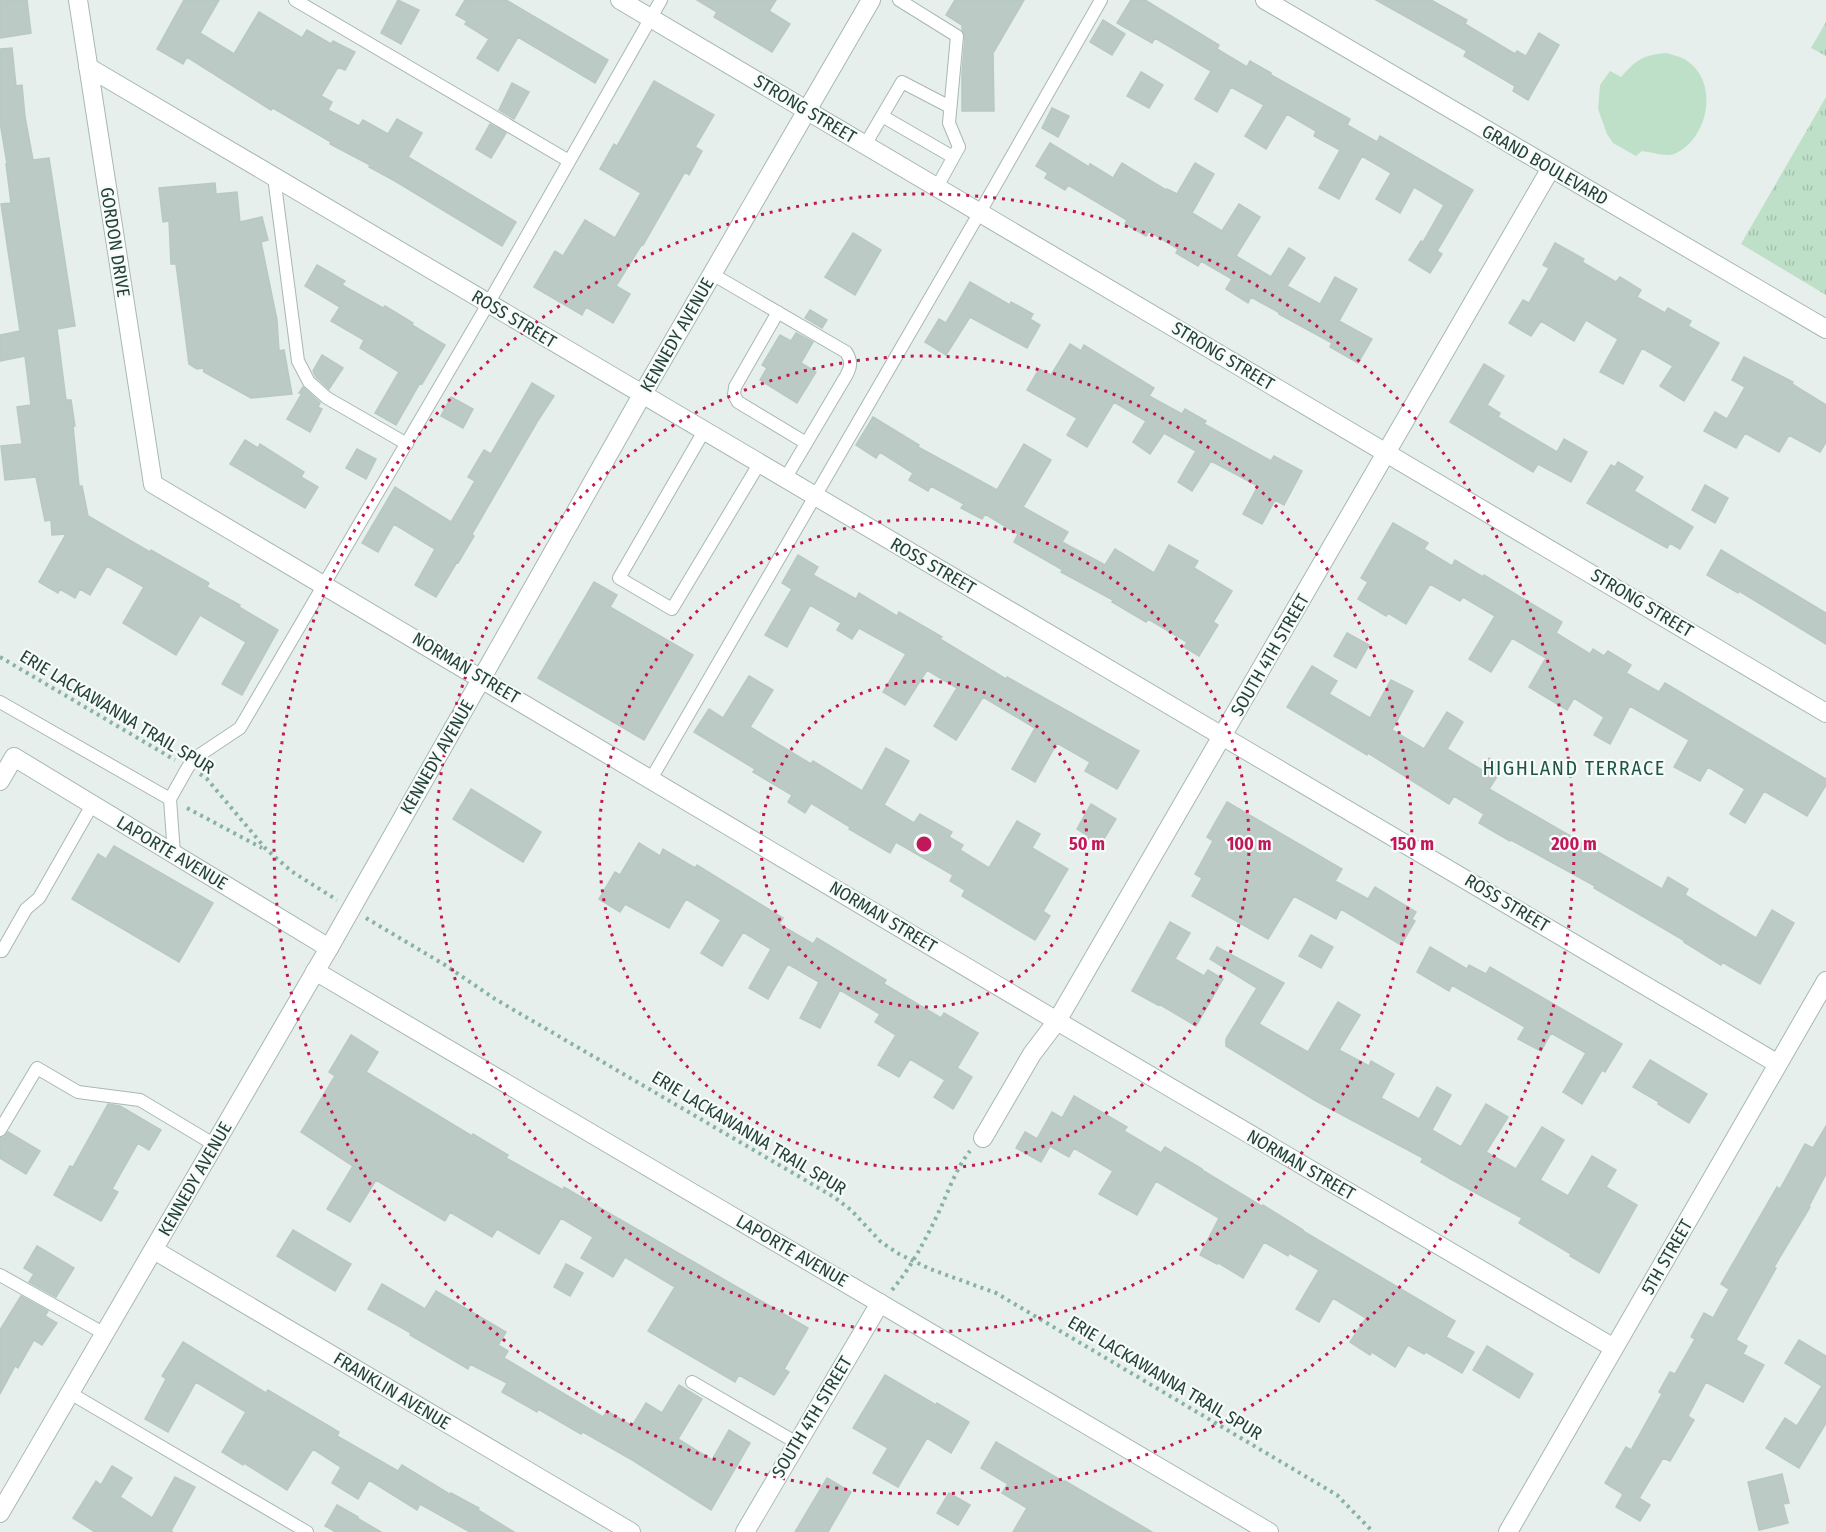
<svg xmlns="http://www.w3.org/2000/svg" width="1826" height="1532" font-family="'Fira Sans Condensed',sans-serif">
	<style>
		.park { fill: url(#park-tufts) }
		.pitch { fill: #bfe0c8 }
		.building { fill: #bbcac4; stroke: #b8c9c2; stroke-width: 1.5 }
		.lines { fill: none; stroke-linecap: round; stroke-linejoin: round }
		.service-casing { stroke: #a8b8b2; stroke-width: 14 }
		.minor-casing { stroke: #a8b8b2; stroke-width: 20 }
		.tertiary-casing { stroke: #a8b8b2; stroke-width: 20 }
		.path { stroke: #86b3a5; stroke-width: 4; stroke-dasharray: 3 4.5; stroke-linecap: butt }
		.service { stroke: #fff; stroke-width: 12 }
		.minor { stroke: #fff; stroke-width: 18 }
		.tertiary { stroke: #fff; stroke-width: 18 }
		.ring { fill: none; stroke: #c2185b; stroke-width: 3; stroke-dasharray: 3 6 }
		.labels { text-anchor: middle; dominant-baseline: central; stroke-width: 4.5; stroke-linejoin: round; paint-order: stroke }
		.street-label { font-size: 18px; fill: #24423a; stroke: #f7fbf9 }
		.neighbourhood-label { font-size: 20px; letter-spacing: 1.5px; fill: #1f5548; stroke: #f7fbf9 }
		.centre { fill: #c2185b; stroke: #f7fbf9; stroke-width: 3 }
		.ring-label { font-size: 18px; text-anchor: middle; font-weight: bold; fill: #c2185b; stroke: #f7fbf9; stroke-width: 4.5; stroke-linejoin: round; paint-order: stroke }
	</style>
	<defs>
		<pattern id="park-tufts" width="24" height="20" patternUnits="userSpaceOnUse" patternTransform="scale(1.5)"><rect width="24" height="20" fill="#bfe0c8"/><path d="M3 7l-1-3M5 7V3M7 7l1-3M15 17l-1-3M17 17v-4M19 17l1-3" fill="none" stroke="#a4c1ad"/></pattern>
	</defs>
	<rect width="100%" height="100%" fill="#e6efeb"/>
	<!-- park -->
	<path class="park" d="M1826 22V56L1811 48Z
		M1826 97V295L1741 244Z"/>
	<!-- pitch -->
	<path class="pitch" d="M1666 53C1672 55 1679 56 1684 59 1720 79 1710 139 1674 154 1666 157 1651 152 1642 151L1636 156 1613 143 1607 134 1598 109 1600 85 1610 71 1621 77C1636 60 1643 55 1666 53Z"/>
	<!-- building -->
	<path class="building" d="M0 0H27L31 33 0 38Z
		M184 0H219L200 33 234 54 259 12 302 38 307 30 331 44 333 41 355 52 345 70 338 67 321 96 332 102 328 110 359 126 363 120 388 134 397 119 422 133 408 157 516 222 502 246 395 181 369 167 370 165 330 144 331 142 273 108 271 110 252 98 187 57 183 64 157 49Z
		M398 0 419 10 401 44 381 33Z
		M465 0H506L608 60 595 83 518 37 498 71 477 58 489 39 465 24 467 21 456 15Z
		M697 0H776L769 11 790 24 772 52 714 17 717 12Z
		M955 0H1024L993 53 994 111H962V73L965 36 962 29V25L946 15Z
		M1131 0H1145L1219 45 1217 49 1247 67 1250 61 1271 73V75L1350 119 1347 125 1377 142 1380 136 1473 190 1437 251 1442 254 1430 273 1409 260 1421 241 1423 242 1444 205 1414 187 1400 213 1376 199 1391 173 1362 156 1339 199 1319 188 1340 150 1314 136 1316 131 1287 114 1266 149 1245 136 1264 105 1231 87 1217 112 1195 99 1211 71 1155 38 1152 43 1117 23Z
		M1376 0H1431L1467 20 1465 24 1515 54 1517 51 1526 56 1539 33 1559 45 1528 100 1513 91 1515 86 1464 56 1467 51Z
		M1103 20 1125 34 1112 55 1090 42Z
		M12 48 16 86 22 85 25 117 33 160 49 158 75 326 57 329 66 400H71L75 426H73L79 486H82L88 516 150 552 151 550 209 583 207 587 240 605 239 607 278 630 242 695 222 684 246 642 200 615 176 655 123 623 144 587 107 566 90 595 80 589 75 598 60 589 58 593 39 582 66 534 52 535 51 520 45 521 36 477 5 480 1 446 22 444 17 407 31 405 25 356 0 361V335L20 331 1 204 11 203 6 164H7L0 122V49Z
		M1141 72 1163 85 1149 108 1127 96Z
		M654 81 714 115 695 147 702 151 689 175 685 172 643 245 642 244 616 286 630 294 613 323 586 307 582 315 534 287 555 251 563 256 585 220 615 238 641 193 600 169 614 144 617 146Z
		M512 83 529 92 514 119 499 110Z
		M1052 108 1069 116 1058 137 1042 128Z
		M490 124 506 133 491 158 476 149Z
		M1050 143 1089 167 1090 164 1113 178 1122 163 1166 190 1167 189 1177 194 1195 163 1214 174 1192 213 1222 231 1239 204 1260 217 1236 256 1271 277 1289 248 1305 258 1287 286 1320 304 1335 277 1357 289 1339 321 1372 339 1358 363 1330 347 1332 343 1279 314 1280 313 1251 297 1248 303 1226 289 1232 279 1201 261 1198 266 1176 253 1178 249 1149 231 1146 236 1125 224 1127 220 1068 185 1065 190 1045 178 1048 173 1036 166Z
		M215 183 216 194 237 192 240 222 262 217 268 240 261 242 277 320 279 351 284 350 292 394 251 398 204 372 203 368 197 369 189 364 176 264H171L169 221 163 222 159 188Z
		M853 233 881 250 855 295 825 277Z
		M1555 243 1584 259 1582 262 1616 282 1620 277 1641 290 1637 297 1665 313 1668 308 1691 321 1688 326 1719 343 1684 401 1660 386 1673 366 1642 348 1623 384 1600 372 1618 339 1586 320 1574 341 1541 321 1531 336 1509 323 1523 300 1529 303 1549 268 1543 265Z
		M317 265 345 281 342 285 383 308 385 306 413 323 412 325 445 345 422 384 420 383 396 425 375 413 399 372 360 348 364 340 331 321 340 307 305 286Z
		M970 282 1010 305 1011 302 1033 314 1030 319 1040 325 1027 348 970 317 946 355 925 342 939 319 946 323Z
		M810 310 827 320 822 328 805 318Z
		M796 333 813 342 801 363 816 372 797 403 760 380 767 368 762 365 780 335 791 341Z
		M1070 344 1081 351 1084 345 1154 388 1149 396 1182 414 1185 409 1206 421 1204 424 1271 461 1274 456 1302 471 1284 505 1275 500 1262 524 1243 514 1258 486 1211 461 1192 491 1178 482 1196 451 1164 433 1150 454 1133 442 1146 421 1114 402 1087 447 1067 435 1077 418 1027 390 1039 369 1051 375Z
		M322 355 343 368 329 389 316 377 313 371Z
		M1744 357 1793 382 1792 384 1826 405V442L1820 452 1789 435 1779 452 1745 433 1736 448 1704 431 1715 412 1727 419 1745 387 1732 380Z
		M1484 364 1504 376 1487 405 1500 413 1498 417 1557 452 1564 439 1587 452 1571 482 1538 464 1533 472 1450 422Z
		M532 383 554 396 537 422 472 534 474 536 458 563 457 562 436 597 415 585 435 549 394 524 378 552 362 543 395 487 451 522 475 481 468 477 484 450 491 454Z
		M303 387 320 403 318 407 322 409 310 432 287 419 302 393H299Z
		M451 397 473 409 463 428 441 416Z
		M873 417 919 445 918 447 997 490 1024 444 1051 460 1023 507 1068 532 1062 542 1105 565 1115 549 1154 573 1169 545 1198 561 1194 568 1232 591 1213 622 1218 625 1199 656 1184 647 1187 642 1148 619 1146 622 1112 602 1113 600 1061 572 1063 570 1014 542 1018 534 985 514 982 519 961 508 964 504 931 486 928 491 909 480 913 473 880 452 876 458 856 445Z
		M245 440 258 448 260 444 304 472 301 477 318 487 305 508 230 464Z
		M357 449 376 459 366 479 346 468Z
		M1618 462 1643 477 1634 491 1693 527 1680 549 1670 543 1667 548 1587 503 1611 465 1615 467Z
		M1705 485 1728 498 1715 523 1692 510Z
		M1393 523 1428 543 1424 549 1452 566 1455 560 1483 577 1484 575 1562 622 1556 633 1590 654 1593 649 1604 656 1608 651 1631 665 1626 673 1659 692 1665 683 1826 779V785L1807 816 1764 791 1745 823 1730 814 1745 789 1708 767 1700 781 1674 767 1689 740 1630 706 1610 744 1594 735 1604 717 1574 698 1567 710 1529 687 1546 658 1512 638 1491 672 1469 659 1495 616 1463 597 1460 601 1430 584 1406 624 1388 613 1386 616 1358 599 1368 582 1361 578Z
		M1721 550 1826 613V644L1739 591 1738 593 1707 575Z
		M798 555 818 567 813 575 856 599 859 593 897 616 899 612 942 637 940 639 1006 679 1007 677 1139 751 1117 789 1085 771 1090 762 1057 743 1035 782 1012 769 1035 728 983 697 956 740 934 726 957 688 927 670 905 705 883 692 906 654 859 628 852 639 837 630 841 623 810 605 787 647 765 635 792 589 782 583Z
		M594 582 617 595 610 607 693 655 644 740 538 678Z
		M1347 633 1369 645 1356 668 1334 656Z
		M1312 666 1337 681 1329 694 1370 718 1391 680 1413 691 1392 730 1424 749 1447 712 1463 722 1447 749 1482 770 1489 758 1503 767 1489 789 1662 889 1668 877 1688 889 1685 895 1756 938 1772 910 1794 923 1760 984 1722 962 1721 965 1684 942 1685 941 1594 888 1595 886 1511 840 1510 841 1479 823 1484 814 1454 796 1449 804 1368 753 1367 755 1287 707Z
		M749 676 773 690 750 727 811 764 813 761 862 791 886 748 909 761 884 805 914 823 920 814 952 832 949 837 963 845 960 850 989 868 1017 821 1040 834 1032 848 1068 869 1043 911 1050 916 1035 940 962 896 965 890 950 881 953 875 896 842 890 853 849 829 850 827 811 803 805 813 788 802 792 795 753 772 755 769 694 732 709 709 723 718Z
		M471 789 541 832 523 862 453 819Z
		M1227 802 1342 869 1335 881 1368 899 1375 887 1416 912 1412 919 1415 921 1401 945 1341 909 1336 919 1294 896 1268 939 1192 896 1202 878 1195 874 1213 841 1207 837Z
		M1091 804 1116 819 1101 844 1077 829Z
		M639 843 660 856 663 849 695 868 697 865 783 918 779 924 813 944 817 938 886 980 884 984 941 1018 944 1013 978 1033 957 1068 972 1077 953 1109 934 1097 945 1080 910 1059 899 1077 878 1065 896 1035 875 1022 880 1014 840 990 820 1028 800 1018 819 982 788 964 768 999 749 988 771 949 743 932 722 966 701 953 721 920 686 899 669 928 625 904 620 912 599 899 615 872 620 875Z
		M114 846 213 903 179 962 72 899 98 854 106 859Z
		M1170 922 1190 933 1175 959 1204 976 1208 970 1223 979 1196 1026 1159 1004 1158 1005 1132 991Z
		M1311 935 1333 947 1321 968 1299 956Z
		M1217 947 1284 983 1259 1024 1308 1052 1338 1002 1360 1015 1339 1050 1369 1066 1371 1061 1394 1074 1381 1098 1419 1119 1437 1087 1451 1095 1432 1130 1461 1147 1486 1104 1508 1117 1486 1152 1516 1169 1542 1127 1564 1140 1540 1180 1568 1196 1592 1156 1616 1170 1606 1187 1637 1205 1599 1273 1570 1256 1571 1254 1519 1223 1522 1218 1456 1182 1421 1162 1423 1158 1316 1101 1226 1046V1039L1257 988 1210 959Z
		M1430 947 1467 969 1469 965 1486 974 1490 967 1622 1044 1605 1072 1602 1070 1582 1104 1563 1092 1586 1053 1551 1033 1541 1051 1518 1039 1525 1027 1452 985 1449 991 1417 972Z
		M351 1035 378 1052 366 1072 472 1136 473 1134 508 1155 506 1158 563 1190 564 1187 808 1328 784 1369 789 1372 774 1395 739 1375 735 1382 648 1331 675 1287 625 1257 613 1277 581 1258 593 1237 561 1218 539 1254 497 1229 492 1237 450 1212 445 1221 376 1180 350 1222 327 1209 353 1166 301 1132 335 1076 329 1072Z
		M1650 1060 1707 1094 1689 1123 1658 1104 1659 1102 1633 1087Z
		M1074 1096 1127 1127 1124 1131 1161 1153 1165 1147 1202 1169V1170L1263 1207V1205L1303 1230V1231L1455 1321 1446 1337 1474 1352 1462 1373 1426 1352 1424 1354 1408 1345 1395 1367 1372 1352 1370 1355 1350 1342 1366 1318 1333 1298 1319 1322 1296 1309 1319 1270 1289 1253 1288 1256 1264 1242 1243 1278 1217 1262V1264L1200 1255 1219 1218 1156 1181 1137 1215 1099 1194 1113 1171 1074 1148 1069 1157 1037 1139 1052 1112 1062 1118Z
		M108 1104 120 1106 161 1130 149 1150 138 1143 112 1189 118 1192 101 1221 54 1195 70 1166 73 1167Z
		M1826 1126V1174L1809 1206 1810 1207 1774 1267 1776 1268 1736 1340 1747 1346 1743 1354 1764 1365 1743 1402 1706 1382 1688 1416 1694 1420 1670 1461 1663 1458 1639 1498 1650 1505 1640 1521 1616 1507 1623 1494 1605 1483 1626 1447 1631 1450 1662 1394 1659 1392 1670 1372 1675 1374 1695 1339 1691 1337 1704 1313 1713 1318 1729 1289 1721 1284 1777 1187 1780 1189 1805 1144 1813 1148Z
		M8 1132 40 1151 26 1174 0 1158V1138L4 1137Z
		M1025 1132 1050 1146 1041 1162 1016 1148Z
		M293 1230 351 1264 335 1291 277 1256Z
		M37 1246 74 1268 56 1297 29 1282 34 1274 24 1268Z
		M566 1264 583 1273 570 1296 554 1287Z
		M382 1284 425 1309 436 1291 506 1332 498 1345 508 1351 504 1358 603 1417 607 1411 632 1426 646 1403 662 1413 679 1385 702 1399 678 1439 712 1460 729 1430 750 1443 711 1510 634 1461 583 1432 581 1434 538 1409 537 1412 502 1392 507 1383 470 1364 468 1369 410 1335 411 1333 368 1309Z
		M21 1296 48 1311 45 1316 57 1323 42 1345 34 1340 18 1368 15 1366 0 1394V1330Z
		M1799 1340 1826 1356V1423L1799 1468 1766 1448 1785 1418 1797 1426 1822 1386 1785 1363Z
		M183 1342 266 1393 268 1390 339 1432 337 1436 398 1471 402 1465 451 1495V1493L479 1508 478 1510 514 1532H470L420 1504 417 1510 369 1480 358 1499 332 1483 341 1467 313 1449 287 1490 244 1463 243 1465 222 1452 246 1412 196 1382 168 1432 145 1419 166 1379 162 1376Z
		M1487 1346 1533 1374 1519 1398 1473 1370Z
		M885 1375 936 1405 937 1403 969 1422 951 1453 927 1438 898 1487 873 1473 888 1448 853 1428Z
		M996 1442 1064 1482 1065 1481 1152 1532H1013L1027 1508 1002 1493 1008 1484 981 1468Z
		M112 1466 132 1478 120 1497 152 1518 175 1477 195 1487 171 1531 173 1532H95L73 1518 96 1481 101 1485Z
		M1782 1474 1789 1503 1783 1504 1788 1523 1759 1530 1748 1482Z
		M827 1478 851 1492 828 1532H795Z
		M949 1493 970 1505 958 1525 937 1513Z
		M337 1505 358 1517 357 1518 381 1532H336L325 1526Z"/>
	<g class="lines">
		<defs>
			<path id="service" d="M295 0 569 161
				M899 0 957 36 949 123 959 147 937 187
				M882 116 953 157
				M865 145 902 82 950 107
				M274 177 298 361 309 382 327 398 407 444
				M712 274 846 352C852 361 851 367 846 376L785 479
				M778 312 735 387 734 395 738 402 806 443
				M704 431 619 578 672 609 759 464
				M0 702 170 799 174 854
				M651 779 980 212 1101 0
				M170 799 188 767 198 756 240 728 488 304 661 0
				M2 951 26 909 39 898 92 805
				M0 1130 37 1068 78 1092 140 1100 215 1145
				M0 1275 105 1334
				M692 1382 797 1443
				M70 1393 307 1532"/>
			<path id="minor" d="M78 0 153 484 1057 1021 1614 1348
				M620 0 1826 713
				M1265 0 1826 329
				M88 67 1778 1064
				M0 781 14 757 329 948
				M983 1138 1032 1054 1057 1021 1551 168
				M154 1250 631 1532
				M745 1532 880 1303
				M1508 1532 1826 981"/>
			<path id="tertiary" d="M315 971 1269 1532
				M0 1513 329 948 642 395 871 0"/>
		</defs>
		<!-- service casing -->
		<use href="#service" class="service-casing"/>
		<!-- minor casing -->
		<use href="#minor" class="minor-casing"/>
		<!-- tertiary casing -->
		<use href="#tertiary" class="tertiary-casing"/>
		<!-- path -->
		<path class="path" d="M0 657 175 760
			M200 774 207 779 266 849 291 871 337 900
			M187 808 262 848
			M366 918 445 965 495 999 834 1197 851 1210 881 1242 899 1254 930 1269 996 1293 1337 1495 1373 1532
			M892 1290C913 1265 928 1235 942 1205 950 1187 957 1167 970 1151"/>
		<!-- service -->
		<use href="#service" class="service"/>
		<!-- minor -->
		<use href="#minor" class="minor"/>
		<!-- tertiary -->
		<use href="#tertiary" class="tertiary"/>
	</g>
	<!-- distance rings -->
	<g class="ring">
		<circle cx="924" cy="844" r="163"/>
		<circle cx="924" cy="844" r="325"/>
		<circle cx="924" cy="844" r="488"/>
		<circle cx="924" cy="844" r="650"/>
	</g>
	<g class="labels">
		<!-- street labels -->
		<g class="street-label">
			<text transform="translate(805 109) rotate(31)">STRONG STREET</text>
			<text transform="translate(1545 165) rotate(30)">GRAND BOULEVARD</text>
			<text transform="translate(115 242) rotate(81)">GORDON DRIVE</text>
			<text transform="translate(514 319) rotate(31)">ROSS STREET</text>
			<text transform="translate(677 335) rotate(-60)">KENNEDY AVENUE</text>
			<text transform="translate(1223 356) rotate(31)">STRONG STREET</text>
			<text transform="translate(933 566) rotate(30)">ROSS STREET</text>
			<text transform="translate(1642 603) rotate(31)">STRONG STREET</text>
			<text transform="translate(1270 655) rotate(-60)">SOUTH 4TH STREET</text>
			<text transform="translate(466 668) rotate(31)">NORMAN STREET</text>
			<text transform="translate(117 712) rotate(31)">ERIE LACKAWANNA TRAIL SPUR</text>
			<text transform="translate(437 757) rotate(-60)">KENNEDY AVENUE</text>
			<text transform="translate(172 853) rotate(31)">LAPORTE AVENUE</text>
			<text transform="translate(1507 903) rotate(31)">ROSS STREET</text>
			<text transform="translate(883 917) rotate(31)">NORMAN STREET</text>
			<text transform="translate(749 1133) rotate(31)">ERIE LACKAWANNA TRAIL SPUR</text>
			<text transform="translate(1301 1165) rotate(30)">NORMAN STREET</text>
			<text transform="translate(195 1179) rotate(-60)">KENNEDY AVENUE</text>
			<text transform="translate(792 1251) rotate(30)">LAPORTE AVENUE</text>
			<text transform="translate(1667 1257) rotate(-60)">5TH STREET</text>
			<text transform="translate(1165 1378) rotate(31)">ERIE LACKAWANNA TRAIL SPUR</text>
			<text transform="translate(392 1391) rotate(31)">FRANKLIN AVENUE</text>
			<text transform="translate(812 1417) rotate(-59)">SOUTH 4TH STREET</text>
		</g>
		<!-- neighbourhood labels -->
		<g class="neighbourhood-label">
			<text x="1574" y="768">HIGHLAND TERRACE</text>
		</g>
	</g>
	<circle cx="924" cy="844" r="9" class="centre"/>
	<g class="ring-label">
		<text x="1087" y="850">50 m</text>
		<text x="1249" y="850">100 m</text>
		<text x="1412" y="850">150 m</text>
		<text x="1574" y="850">200 m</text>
	</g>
</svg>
